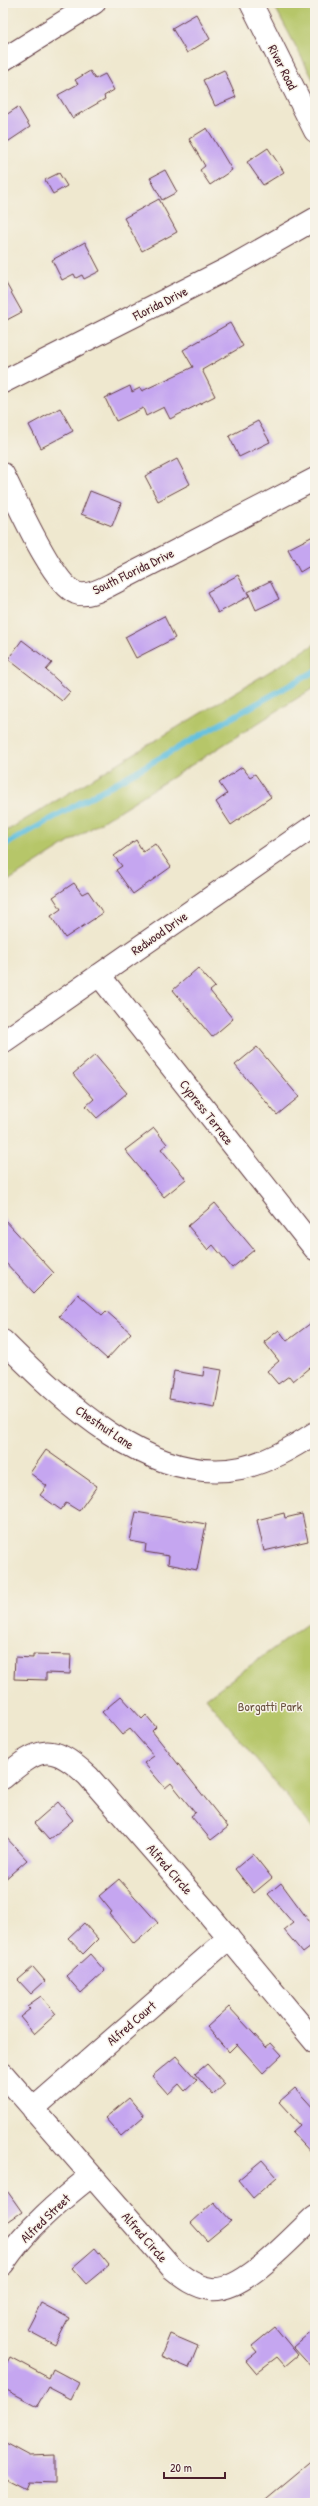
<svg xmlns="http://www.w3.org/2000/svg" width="318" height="2506" font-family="'Patrick Hand',sans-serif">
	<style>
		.green { fill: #b6c669; stroke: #80724a }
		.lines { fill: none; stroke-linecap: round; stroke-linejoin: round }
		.stream { stroke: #60bfde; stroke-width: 6 }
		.building { fill: #c5a6f0 }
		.minor-casing { stroke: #633d44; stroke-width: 24 }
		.minor { stroke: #fff; stroke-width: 22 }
		.labels { text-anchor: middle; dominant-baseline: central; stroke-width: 3; stroke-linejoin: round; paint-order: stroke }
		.street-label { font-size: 13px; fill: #4a1f2b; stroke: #f7f3e8 }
		.park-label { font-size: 13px; fill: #6a513e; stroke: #f7f3e8 }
	</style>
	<rect width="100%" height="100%" fill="#f7f3e8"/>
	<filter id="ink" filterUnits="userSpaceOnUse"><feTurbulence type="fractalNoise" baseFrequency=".025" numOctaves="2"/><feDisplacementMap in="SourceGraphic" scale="8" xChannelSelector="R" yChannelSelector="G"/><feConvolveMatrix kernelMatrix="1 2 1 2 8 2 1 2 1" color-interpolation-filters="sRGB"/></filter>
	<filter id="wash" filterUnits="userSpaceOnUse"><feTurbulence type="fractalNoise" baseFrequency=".012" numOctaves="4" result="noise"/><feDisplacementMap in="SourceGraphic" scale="16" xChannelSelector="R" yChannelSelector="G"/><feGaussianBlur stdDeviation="0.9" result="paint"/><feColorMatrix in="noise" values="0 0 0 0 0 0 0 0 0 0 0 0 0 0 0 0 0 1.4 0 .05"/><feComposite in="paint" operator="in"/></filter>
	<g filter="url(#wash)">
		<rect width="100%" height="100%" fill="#efe8cf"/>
		<!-- green -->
		<path class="green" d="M273 3H315V83Z
			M315 644V687L3 884V833Z
			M315 1618V1831L206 1698Z"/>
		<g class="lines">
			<!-- stream -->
			<path class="stream" d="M3 846 315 671"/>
		</g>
		<g id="blocks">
			<!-- building -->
			<path class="building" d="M196 14 210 39 187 53 172 28Z
				M224 70 236 97 215 106 203 80Z
				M90 71 95 79 105 74 114 90 104 96 105 99 72 118 58 95 78 84 75 80Z
				M18 107 30 127 3 145V117Z
				M207 128 232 170 210 185 200 170 205 166 189 139Z
				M268 148 284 172 263 185 247 162Z
				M165 170 177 192 162 200 150 178Z
				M59 173 67 186 53 194 45 180Z
				M159 199 177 232 142 251 124 218Z
				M85 242 100 271 84 279 82 275 76 278 74 274 62 280 52 260Z
				M3 278 22 312 3 322Z
				M230 323 243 346 202 370 215 396 170 419 164 407 146 416 143 408 116 421 105 398 130 386 132 392 140 388 142 391 193 367 183 350Z
				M60 408 73 431 41 448 29 425Z
				M258 421 270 442 239 457 229 436Z
				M177 459 190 484 158 501 145 476Z
				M90 491 121 503 112 526 81 514Z
				M315 535V563L300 572 288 549Z
				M238 575 249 596 218 613 207 592Z
				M270 581 279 599 256 610 248 592Z
				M164 616 175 638 136 658 125 637Z
				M22 640 52 663 46 670 70 692 62 701 8 659Z
				M242 767 250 777 255 774 271 797 231 825 216 802 227 794 219 783Z
				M136 840 143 852 155 844 171 867 133 894 116 870 122 866 114 856Z
				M74 883 82 894 88 891 103 913 65 938 51 916 61 909 53 897Z
				M198 968 215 987 210 991 233 1019 212 1037 173 990Z
				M257 1047 299 1097 277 1115 235 1065Z
				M95 1055 127 1093 97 1118 86 1106 94 1099 73 1074Z
				M154 1128 167 1144 161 1149 186 1179 164 1197 125 1150Z
				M215 1203 254 1250 232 1268 213 1245 208 1250 188 1226Z
				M3 1218 54 1273 34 1293 3 1260Z
				M78 1294 102 1315 106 1311 131 1333 107 1359 59 1316Z
				M315 1320V1363L293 1381 289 1376 278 1384 267 1371 279 1361 264 1342 279 1330 287 1341Z
				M204 1367 222 1370 215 1407 169 1399 174 1371 203 1376Z
				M46 1450 97 1486 79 1511 66 1503 61 1510 40 1495 47 1486 30 1473Z
				M136 1512 206 1524 197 1570 168 1564 169 1556 145 1552 146 1544 130 1541Z
				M284 1513 285 1518 302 1514 308 1541 264 1551 257 1520Z
				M33 1654 71 1655 70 1674 46 1673V1680L14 1679 15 1657 33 1658Z
				M121 1696 142 1719 146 1715 156 1727 152 1731 228 1827 211 1840 191 1816 195 1813 171 1783 165 1788 144 1763 154 1756 130 1729 122 1735 102 1712Z
				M58 1802 73 1820 49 1840 34 1823Z
				M3 1834 27 1860 3 1881Z
				M253 1854 272 1878 254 1893 235 1869Z
				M119 1879 158 1923 134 1944 109 1914 112 1912 99 1896Z
				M281 1883 315 1929V1944L303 1953 284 1930 293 1923 268 1894Z
				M84 1923 98 1939 83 1954 68 1938Z
				M90 1954 105 1971 81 1993 66 1976Z
				M33 1967 45 1981 31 1994 18 1980Z
				M41 1996 56 2014 34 2034 20 2017 30 2009 27 2006Z
				M229 2007 266 2047 271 2043 282 2055 263 2073 237 2044 229 2052 207 2027Z
				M176 2056 197 2080 185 2091 179 2084 168 2094 152 2076Z
				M207 2064 225 2084 213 2095 195 2074Z
				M295 2088 315 2110V2157L292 2132 300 2125 279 2102Z
				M129 2098 144 2116 121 2136 105 2118Z
				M262 2160 277 2177 253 2198 238 2180Z
				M3 2185 22 2212 3 2225Z
				M214 2202 231 2221 207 2241 191 2223Z
				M95 2248 109 2265 86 2284 72 2268Z
				M41 2303 69 2318 55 2345 27 2330Z
				M275 2327 298 2355 285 2366 277 2357 256 2373 246 2361 257 2352 252 2346Z
				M315 2328V2371L293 2347Z
				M170 2334 198 2346 189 2368 161 2356Z
				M10 2357 49 2378 53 2369 79 2383 71 2399 48 2387 37 2406 3 2388V2370Z
				M3 2442 29 2456 55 2455V2483L29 2482 26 2489 3 2477Z
				M315 2458V2495L306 2503H261Z"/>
		</g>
	</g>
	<g filter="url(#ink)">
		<use href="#blocks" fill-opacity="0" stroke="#633d44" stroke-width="1"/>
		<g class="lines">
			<defs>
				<path id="minor" d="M251 3 315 131
					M3 60 94 3
					M3 382 229 268 315 219
					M3 474C16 499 52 584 76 593 88 598 104 588 114 583L315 479
					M99 975 315 1249
					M3 1042 315 825
					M3 1341C61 1399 151 1487 241 1468 268 1462 292 1448 315 1433
					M3 1778C40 1747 51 1742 88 1776L207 1912 315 2042
					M3 2074 173 2269C184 2278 196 2287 211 2289 243 2293 292 2237 315 2216
					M33 2109 229 1938
					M3 2264C27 2228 58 2202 91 2176"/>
			</defs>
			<!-- minor casing -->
			<use href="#minor" class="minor-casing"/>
			<!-- minor -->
			<use href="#minor" class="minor"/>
		</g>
	</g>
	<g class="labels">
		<!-- street labels -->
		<g class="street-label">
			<text transform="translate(283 67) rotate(63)">River Road</text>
			<text transform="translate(160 303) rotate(-27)">Florida Drive</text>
			<text transform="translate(133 571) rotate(-26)">South Florida Drive</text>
			<text transform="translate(159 933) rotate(-35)">Redwood Drive</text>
			<text transform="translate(207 1112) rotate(52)">Cypress Terrace</text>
			<text transform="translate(105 1427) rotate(34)">Chestnut Lane</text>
			<text transform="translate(170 1869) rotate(49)">Alfred Circle</text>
			<text transform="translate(131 2023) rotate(-41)">Alfred Court</text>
			<text transform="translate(45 2218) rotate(-44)">Alfred Street</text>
			<text transform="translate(145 2237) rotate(49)">Alfred Circle</text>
		</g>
		<!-- park labels -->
		<g class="park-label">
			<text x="270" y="1706">Borgatti Park</text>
		</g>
	</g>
	<!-- margin -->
	<rect width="318" height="2506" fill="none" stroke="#f7f3e8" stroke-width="16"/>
	<!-- scale -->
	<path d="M164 2472v6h61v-6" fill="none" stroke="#4a1f2b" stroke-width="2"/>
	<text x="170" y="2472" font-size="12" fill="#4a1f2b" stroke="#f7f3e8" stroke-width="3" paint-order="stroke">20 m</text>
</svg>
